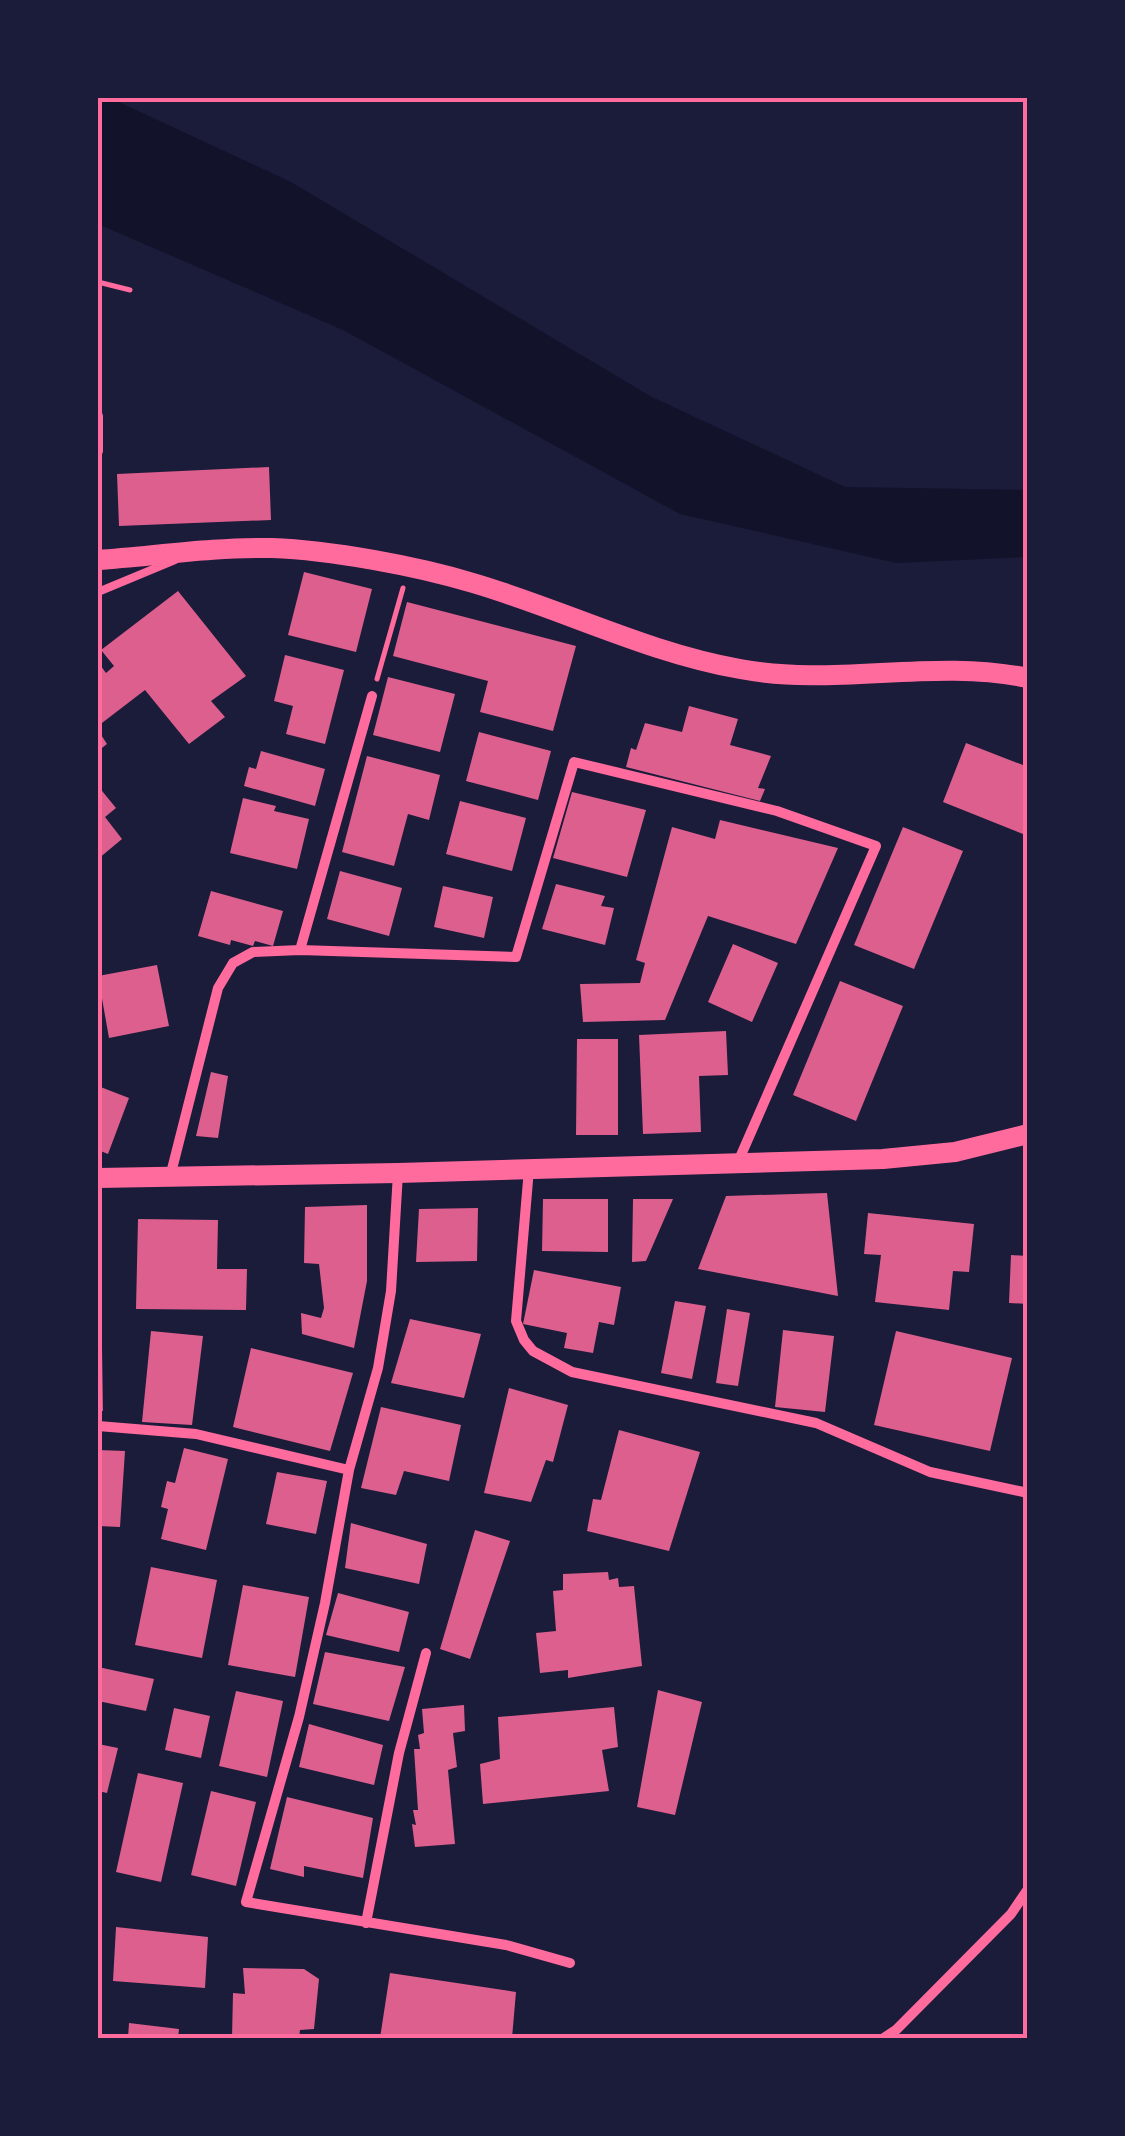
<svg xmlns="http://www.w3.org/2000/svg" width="1125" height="2136" font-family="Spectral,serif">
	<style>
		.water { fill: #12122b }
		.building { fill: #dd5f8e }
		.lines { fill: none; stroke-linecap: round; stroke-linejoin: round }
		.path { stroke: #ff6b9d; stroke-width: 5 }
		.service { stroke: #ff6b9d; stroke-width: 8 }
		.minor { stroke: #ff6b9d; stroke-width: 10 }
		.secondary { stroke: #ff6b9d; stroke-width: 20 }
		.neatline { fill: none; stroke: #ff6b9d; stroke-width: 4 }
	</style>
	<rect width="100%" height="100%" fill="#1b1b3a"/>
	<!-- water -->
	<path class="water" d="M98 98H110L291 182 650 396 845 487 1027 490V557L896 563 680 514 343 330 98 224Z"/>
	<!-- building -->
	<path class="building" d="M269 467 271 520 119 526 117 474Z
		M304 572 372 589 356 652 288 635Z
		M178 591 246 676 211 701 225 717 189 744 145 690 98 726V662L106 673 114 666 101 650Z
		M407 602 576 646 553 731 480 712 488 681 393 656Z
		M285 655 344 670 325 744 286 734 293 706 274 701Z
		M388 677 455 694 440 752 373 735Z
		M689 706 738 719 730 745 771 756 758 788 765 789 760 801 626 767 631 748 636 750 645 723 682 732Z
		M98 730 107 744 98 751Z
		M479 732 551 751 538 800 466 781Z
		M966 743 1028 767V836L943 802Z
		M261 751 325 769 315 806 244 786 249 767 256 769Z
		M367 756 440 775 429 820 408 814 394 866 342 852Z
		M98 786 116 808 105 817 122 839 98 859Z
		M572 792 646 810 627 877 553 858Z
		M243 798 276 806 274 811 309 819 297 869 230 853Z
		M460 801 526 818 512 871 446 854Z
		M720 820 838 848 796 944 708 916 665 1020 583 1022 580 984 640 983 645 963 636 960 672 827 715 839Z
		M903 827 963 851 914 969 854 945Z
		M340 871 402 888 389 936 327 919Z
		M556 884 605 896 601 906 614 908 605 945 542 929Z
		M443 886 493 897 484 938 434 927Z
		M211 891 283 911 273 946 255 941 253 946 231 940 230 945 198 936Z
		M733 944 778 963 752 1022 708 1002Z
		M157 965 169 1026 109 1038 98 976Z
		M840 981 903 1006 856 1121 793 1095Z
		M726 1031 728 1075 699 1076 701 1132 643 1134 639 1035Z
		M577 1039H618V1135H576Z
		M211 1072 228 1076 218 1138 196 1136Z
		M98 1086 129 1098 108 1154 98 1150Z
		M827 1193 838 1296 698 1269 726 1196Z
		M543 1199H608V1252L542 1251Z
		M633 1199H673L646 1261 632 1262Z
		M367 1205V1281L354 1348 302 1334 301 1313 321 1318 324 1308 319 1264 304 1263 305 1207Z
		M478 1208 477 1261 416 1262 419 1209Z
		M868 1213 974 1224 969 1272 953 1271 949 1310 875 1302 881 1255 864 1254Z
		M138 1219 218 1220 217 1269H247L246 1310 136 1309Z
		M1011 1255 1028 1256V1304L1009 1303Z
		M534 1270 621 1287 614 1325 599 1322 593 1353 564 1348 567 1333 523 1324Z
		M675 1301 706 1306 692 1379 661 1373Z
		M727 1309 750 1313 738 1386 716 1383Z
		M410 1319 481 1334 464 1398 391 1383Z
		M783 1330 834 1336 825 1412 775 1407Z
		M151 1331 203 1336 192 1425 142 1422Z
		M896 1331 1012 1358 990 1451 874 1425Z
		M98 1347H102L103 1411H98Z
		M251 1348 353 1373 330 1451 233 1427Z
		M509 1388 568 1405 553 1462 546 1460 531 1502 484 1493Z
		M381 1407 461 1425 449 1481 404 1471 396 1495 361 1488Z
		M619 1430 700 1452 669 1551 587 1531 593 1499 601 1500Z
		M184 1448 228 1459 206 1550 161 1539 168 1509 161 1507 167 1481 175 1483Z
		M98 1450 125 1451 120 1527 98 1526Z
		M277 1472 327 1481 316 1534 266 1524Z
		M351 1523 427 1544 419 1584 345 1568Z
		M475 1530 510 1541 470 1659 440 1649Z
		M151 1567 217 1580 202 1658 135 1645Z
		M608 1572 609 1580 618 1578 619 1587 634 1586 642 1666 568 1678V1670L540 1673 536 1633 556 1631 553 1591 563 1590V1574Z
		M243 1585 309 1597 295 1677 228 1665Z
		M338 1593 409 1612 399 1652 326 1635Z
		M325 1652 405 1667 389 1721 313 1704Z
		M98 1667 154 1679 146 1711 98 1701Z
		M658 1690 702 1702 675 1815 637 1807Z
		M236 1691 283 1701 267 1777 219 1766Z
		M464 1705 465 1731 453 1733 457 1767 448 1770 455 1844 415 1847 412 1824 416 1825 413 1810H418L414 1749H420L418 1735 424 1733 422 1709Z
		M614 1707 618 1747 602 1750 609 1791 483 1804 480 1764 500 1759 498 1717Z
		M174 1708 210 1716 201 1758 165 1750Z
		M309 1724 383 1745 374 1785 299 1767Z
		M98 1744 118 1748 107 1793 98 1791Z
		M138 1773 183 1783 161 1882 116 1872Z
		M211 1791 256 1802 236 1886 191 1875Z
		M287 1797 373 1818 363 1878 304 1866V1877L270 1869Z
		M116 1927 208 1937 205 1988 113 1981Z
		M243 1968 304 1969 319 1979 314 2029 300 2030 299 2038H232L233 1993 245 1994Z
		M390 1973 516 1992 512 2038H380Z
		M129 2023 179 2029 178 2038H128Z"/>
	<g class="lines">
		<!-- path -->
		<path class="path" d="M98 282 130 290
			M377 679 403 588"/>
		<!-- service -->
		<path class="service" d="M98 592 175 560"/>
		<!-- minor -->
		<path class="minor" d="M98 416V451
			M300 950 372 696
			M529 1169 516 1321 524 1340 533 1351 572 1372 816 1423 930 1472 1028 1493
			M398 1173 391 1291 378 1368 349 1470 325 1603 299 1717 246 1902 506 1945 570 1963
			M170 1177 218 988 233 963 253 952 300 950 516 957 574 762 777 811 876 846 738 1162
			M98 1426 196 1434 349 1470
			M366 1923 399 1753 426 1653
			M884 2038 896 2030 1011 1914 1028 1889"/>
		<!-- secondary -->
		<path class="secondary" d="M98 560C155 556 213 547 272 548 330 550 417 566 473 583 562 609 648 653 740 669 835 687 933 658 1028 678
			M98 1178 398 1173 883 1159 955 1152 1028 1134"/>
	</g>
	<!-- border -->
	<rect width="1125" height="2136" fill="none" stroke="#1b1b3a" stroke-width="200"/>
	<rect x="100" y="100" width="925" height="1936" class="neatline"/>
</svg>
